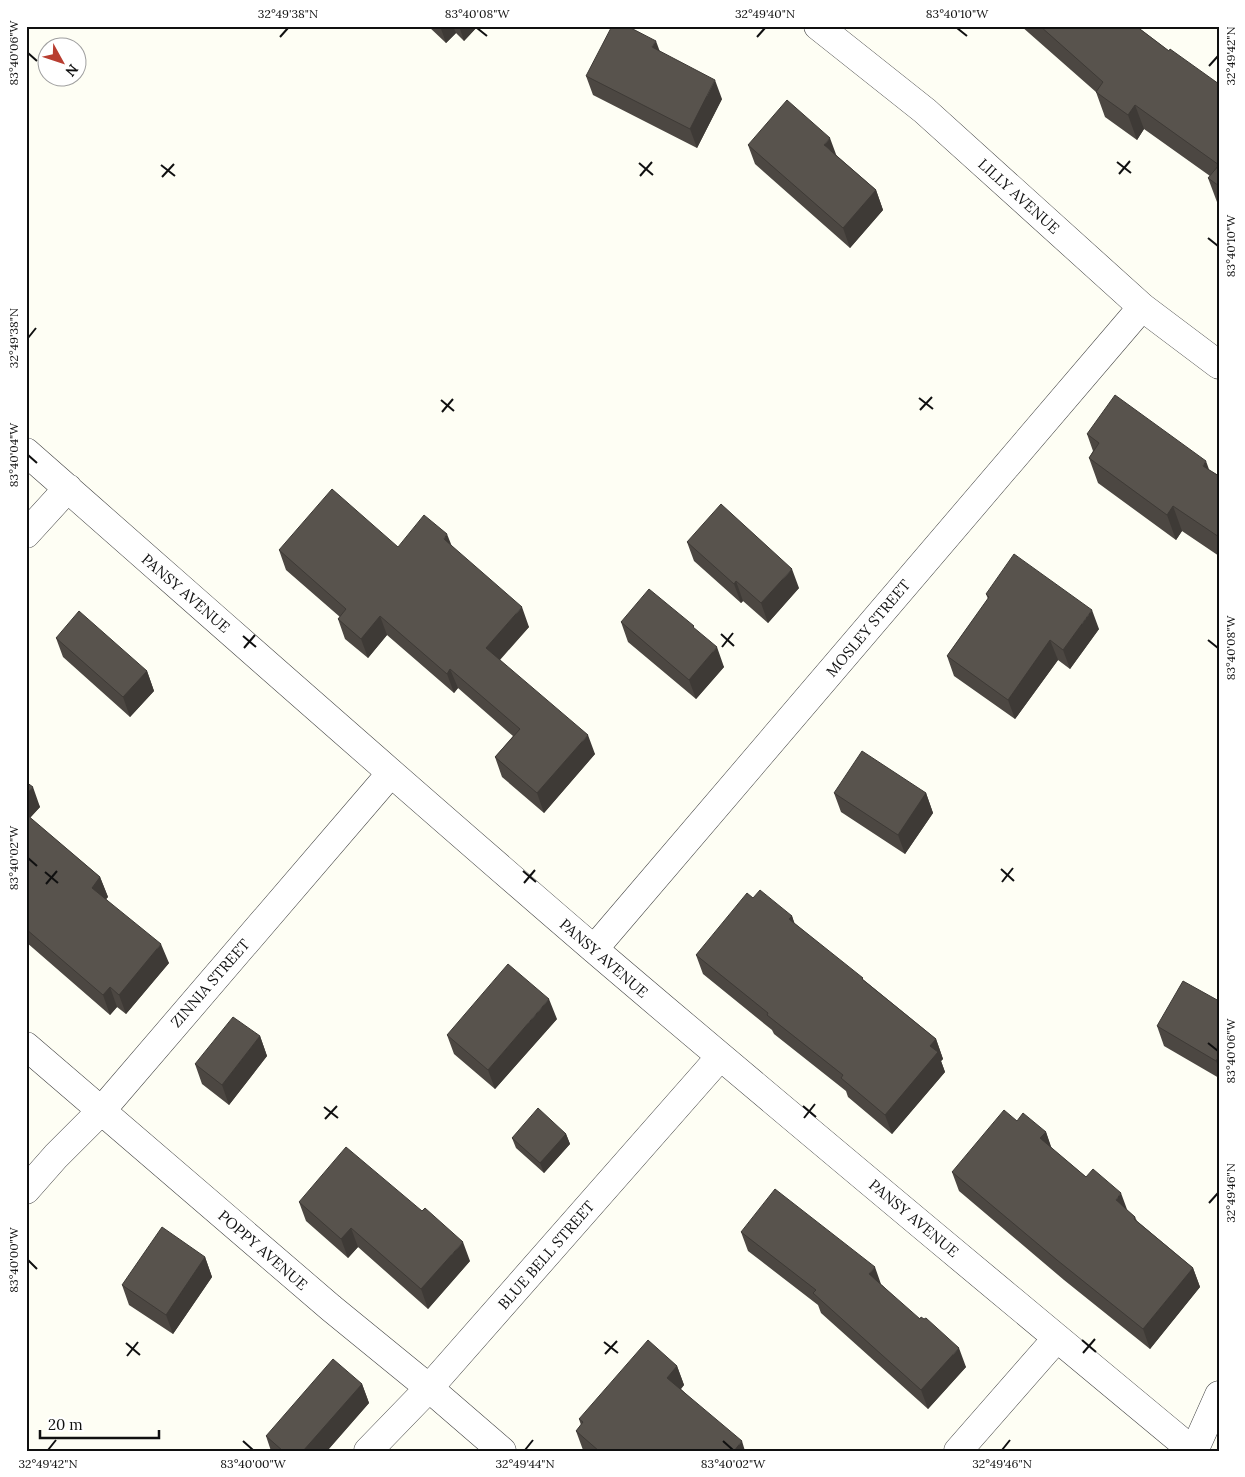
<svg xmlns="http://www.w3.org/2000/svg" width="1245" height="1477" font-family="Lora,serif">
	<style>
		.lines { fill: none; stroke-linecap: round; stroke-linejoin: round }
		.minor-casing { stroke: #434343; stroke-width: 29 }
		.minor { stroke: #fff; stroke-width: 28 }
		.wall { fill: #4c4742 }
		.shaded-wall { fill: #3e3a36 }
		.building { fill: #58534d; stroke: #3e3a36 }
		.ticks { fill: none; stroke: #101010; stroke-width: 2 }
		.labels { text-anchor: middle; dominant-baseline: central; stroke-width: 5; stroke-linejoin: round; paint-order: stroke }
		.street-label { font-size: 15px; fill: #101010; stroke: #fff }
		.neatline { fill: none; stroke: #101010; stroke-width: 2 }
		.ticks-label { font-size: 12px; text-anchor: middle; fill: #101010 }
	</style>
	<rect width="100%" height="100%" fill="#fefef4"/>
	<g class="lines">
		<defs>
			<path id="minor" d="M818 26 925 111 1142 307 1219 365
				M26 452C215 618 404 786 595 950 793 1119 993 1285 1193 1451
				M26 534 68 488
				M594 949 1142 307
				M26 1046 331 1308 429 1388 502 1451
				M26 1190 56 1156 101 1111 391 773
				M368 1451 429 1388 720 1057
				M958 1451 1057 1338
				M1194 1451 1219 1395"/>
		</defs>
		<!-- minor casing -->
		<use href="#minor" class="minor-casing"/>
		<!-- minor -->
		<use href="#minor" class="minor"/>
	</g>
	<!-- wall -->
	<path class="wall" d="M428 26H478L464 41 456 33 446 43Z
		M1021 26H1136L1169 51 1219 84V204L1217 202 1208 178 1210 176 1144 129 1137 140 1105 117 1096 92Z
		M586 76 722 99 697 148 593 95Z
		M748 145 836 155 876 190 883 210 850 248 755 164Z
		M1087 434 1209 470 1219 476V556L1182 531 1176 540 1098 483 1089 458 1093 451Z
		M687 542 799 588 768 623 743 601 741 603 694 561Z
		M452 546 529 627 500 660 595 754 544 813 502 777 495 757 513 736 458 688 454 693 387 635 368 658 345 639 338 619 340 617 286 570 279 550Z
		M986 594 1099 629 1070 669 1058 660 1015 719 954 676 947 656 988 599Z
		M621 622 695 629 724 667 696 699 628 642Z
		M56 638 147 671 154 691 130 717 63 657Z
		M26 782 40 807 30 818 100 877 108 897 106 899 169 963 126 1014 117 1007 110 1015 26 942Z
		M834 793H926L933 813 905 854 841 812Z
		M753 898 792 916 794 923 936 1039 943 1059 941 1061 945 1072 892 1134 848 1097 846 1091 774 1034 772 1030 703 974 696 955Z
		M1219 1001V1078L1164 1046 1157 1026Z
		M557 1019 495 1089 454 1054 447 1035Z
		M260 1036 267 1056 229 1105 202 1084 195 1064Z
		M1017 1121 1046 1132 1051 1148 1135 1217 1137 1221 1193 1268 1200 1287 1150 1349 1064 1280 959 1191 952 1172Z
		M566 1134 570 1144 544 1173 516 1148 512 1138Z
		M299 1202 470 1261 428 1309 358 1247 348 1258 306 1221Z
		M741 1232 882 1285 966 1367 928 1409 821 1313 818 1305 748 1251Z
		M205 1257 212 1277 173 1334 129 1305 122 1285Z
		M677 1366 684 1385 681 1389 745 1451 583 1450 576 1431 581 1425 579 1419Z
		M362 1384 369 1403 327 1451H271L266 1436Z"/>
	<!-- shaded-wall -->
	<path class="shaded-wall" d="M440 26H453L456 33 446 43Z
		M459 26H478L464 41Z
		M656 41 663 60 652 47Z
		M715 80 722 99 697 148 690 129Z
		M1135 105 1144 129 1137 140 1128 115Z
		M830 138 837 157 824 145Z
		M876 190 883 210 850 248 843 228Z
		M1206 461 1215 486 1203 466Z
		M1173 506 1182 531 1176 540 1167 515Z
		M447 534 455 554 444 539Z
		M792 569 799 588 768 623 761 603Z
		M736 581 743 601 741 603 734 584Z
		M522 607 529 627 493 667 486 648Z
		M1092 610 1099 629 1070 669 1063 650Z
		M380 616 387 635 368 658 361 639Z
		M1050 640 1058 660 1015 719 1008 700Z
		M717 647 724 667 696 699 689 680Z
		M450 669 458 688 454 693 447 674Z
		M147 671 154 691 130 717 123 697Z
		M588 735 595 754 544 813 537 793Z
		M33 787 40 807 26 822V795Z
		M926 793 933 813 905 854 898 835Z
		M100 877 108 897 99 907 92 888Z
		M792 916 799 936 789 919Z
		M161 944 169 963 126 1014 119 995Z
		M110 987 117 1007 110 1015 103 995Z
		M549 999 557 1019 495 1089 488 1070Z
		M260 1036 267 1056 229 1105 222 1085Z
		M936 1039 943 1059 941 1061 945 1072 892 1134 885 1115 930 1046Z
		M1219 1056V1068L1216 1061Z
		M1046 1132 1053 1152 1040 1138Z
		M566 1134 570 1144 544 1173 540 1163Z
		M1121 1193 1128 1212 1116 1200Z
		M351 1228 358 1247 348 1258 341 1239Z
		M463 1242 470 1261 428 1309 421 1289Z
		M205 1257 212 1277 173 1334 166 1315Z
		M875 1267 882 1287 869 1274Z
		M1193 1268 1200 1287 1150 1349 1143 1329Z
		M959 1348 966 1367 928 1409 921 1390Z
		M677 1366 684 1385 674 1397 667 1378Z
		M362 1384 369 1403 327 1451H303Z
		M742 1441 745 1451H734Z"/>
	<!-- building -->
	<path class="building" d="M612 26H627L656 41 652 47 715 80 690 129 586 76Z
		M1040 26H1136L1169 51 1170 49 1219 84V186L1208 178 1219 165 1135 105 1128 115 1096 92 1103 82Z
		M787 100 830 138 824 145 876 190 843 228 748 145Z
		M1115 395 1206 461 1203 466 1219 476V537L1173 506 1167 515 1089 458 1099 443 1087 434Z
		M332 489 398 547 424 515 447 534 444 539 522 607 486 648 588 735 537 793 495 757 520 729 450 669 447 674 380 616 361 639 338 619 346 609 279 550Z
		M721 504 792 569 761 603 736 581 734 584 687 542Z
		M1014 554 1092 610 1063 650 1050 640 1008 700 947 656 989 597 986 594Z
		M649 589 694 626 693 627 717 647 689 680 621 622Z
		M79 611 147 671 123 697 56 638Z
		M862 751 926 793 898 835 834 793Z
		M26 782 33 787 26 795Z
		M26 814 100 877 92 888 161 944 119 995 110 987 103 995 26 929Z
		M760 890 792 916 789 919 863 978 862 979 936 1039 930 1046 938 1052 885 1115 841 1078 843 1075 767 1015 768 1013 696 955 747 893 753 898Z
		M508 964 549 999 488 1070 447 1035Z
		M1183 981 1219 1001V1056L1216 1061 1157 1026Z
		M233 1017 260 1036 222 1085 195 1064Z
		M538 1108 566 1134 540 1163 512 1138Z
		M1004 1110 1017 1121 1023 1113 1046 1132 1040 1138 1086 1177 1093 1169 1121 1193 1116 1200 1135 1217 1134 1219 1193 1268 1143 1329 1057 1260 952 1172Z
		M346 1147 422 1211 425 1208 463 1242 421 1289 351 1228 341 1239 299 1202Z
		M775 1189 875 1267 869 1274 920 1319 921 1317 924 1319 926 1318 959 1348 921 1390 813 1293 816 1290 741 1232Z
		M162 1227 205 1257 166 1315 122 1285Z
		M648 1340 677 1366 667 1378 742 1441 734 1451H599L576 1431 583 1422 579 1419Z
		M333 1359 362 1384 303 1451H283L266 1436Z"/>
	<!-- ticks -->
	<path class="ticks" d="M477 28 487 36M957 28 967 36M280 37 288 28M757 37 765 28M28 53 37 61M1209 66 1218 56M1117 162 1131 173M639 163 653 175M161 165 175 176M1119 174 1130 161M640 176 652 162M162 177 174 164M1208 238 1218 246M28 338 36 328M919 398 933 409M441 400 454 411M920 410 932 397M442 412 453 399M28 455 37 463M721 634 734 646M243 636 256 647M1208 640 1218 648M722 647 733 633M244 648 255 635M28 858 37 866M1001 869 1014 881M523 871 536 882M45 872 58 883M1002 882 1013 868M524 883 535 870M46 884 57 871M1208 1043 1218 1051M803 1106 816 1117M324 1107 338 1118M804 1118 815 1104M325 1119 337 1106M1209 1203 1218 1193M28 1260 37 1269M1082 1340 1096 1352M604 1342 618 1353M126 1343 140 1355M1083 1353 1095 1339M605 1354 617 1341M127 1356 138 1342M243 1441 253 1450M723 1441 733 1450M48 1450 56 1440M525 1450 533 1440M1002 1450 1010 1440"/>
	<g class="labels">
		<!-- street labels -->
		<g class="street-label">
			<text transform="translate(1019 196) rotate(42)">LILLY AVENUE</text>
			<text transform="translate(186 593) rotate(41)">PANSY AVENUE</text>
			<text transform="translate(868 628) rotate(-50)">MOSLEY STREET</text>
			<text transform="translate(604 958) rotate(41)">PANSY AVENUE</text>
			<text transform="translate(210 983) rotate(-49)">ZINNIA STREET</text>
			<text transform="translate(914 1218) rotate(40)">PANSY AVENUE</text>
			<text transform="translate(263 1250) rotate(41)">POPPY AVENUE</text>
			<text transform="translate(546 1255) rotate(-49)">BLUE BELL STREET</text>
		</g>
	</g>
	<!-- border -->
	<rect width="1245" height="1477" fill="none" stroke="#ffffff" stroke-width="55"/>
	<!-- north arrow -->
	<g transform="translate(62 62) rotate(130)"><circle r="24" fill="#ffffff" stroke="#9f9f9f"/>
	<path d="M0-4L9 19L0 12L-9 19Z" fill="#b83d30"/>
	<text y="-8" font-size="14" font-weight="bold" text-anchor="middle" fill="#101010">N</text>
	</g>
	<!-- scale -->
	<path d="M40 1430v8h119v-8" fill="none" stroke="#101010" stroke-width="2.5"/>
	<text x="48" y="1430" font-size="15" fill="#101010" stroke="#ffffff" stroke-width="4" paint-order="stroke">20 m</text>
	<rect x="28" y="28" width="1190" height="1422" class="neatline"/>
	<g class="ticks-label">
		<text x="288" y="18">32°49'38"N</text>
		<text x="477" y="18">83°40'08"W</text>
		<text x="765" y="18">32°49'40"N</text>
		<text x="957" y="18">83°40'10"W</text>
		<text transform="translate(14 53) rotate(-90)" y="4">83°40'06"W</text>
		<text transform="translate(1231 56) rotate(-90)" y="4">32°49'42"N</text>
		<text transform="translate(1231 246) rotate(-90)" y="4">83°40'10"W</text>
		<text transform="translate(14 338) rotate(-90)" y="4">32°49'38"N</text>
		<text transform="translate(14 455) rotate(-90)" y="4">83°40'04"W</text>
		<text transform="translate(1231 648) rotate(-90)" y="4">83°40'08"W</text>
		<text transform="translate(14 858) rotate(-90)" y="4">83°40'02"W</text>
		<text transform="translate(1231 1051) rotate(-90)" y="4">83°40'06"W</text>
		<text transform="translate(1231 1193) rotate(-90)" y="4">32°49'46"N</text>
		<text transform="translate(14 1260) rotate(-90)" y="4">83°40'00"W</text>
		<text x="48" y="1468">32°49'42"N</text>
		<text x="253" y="1468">83°40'00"W</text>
		<text x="525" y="1468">32°49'44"N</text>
		<text x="733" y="1468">83°40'02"W</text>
		<text x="1002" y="1468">32°49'46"N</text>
	</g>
</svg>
